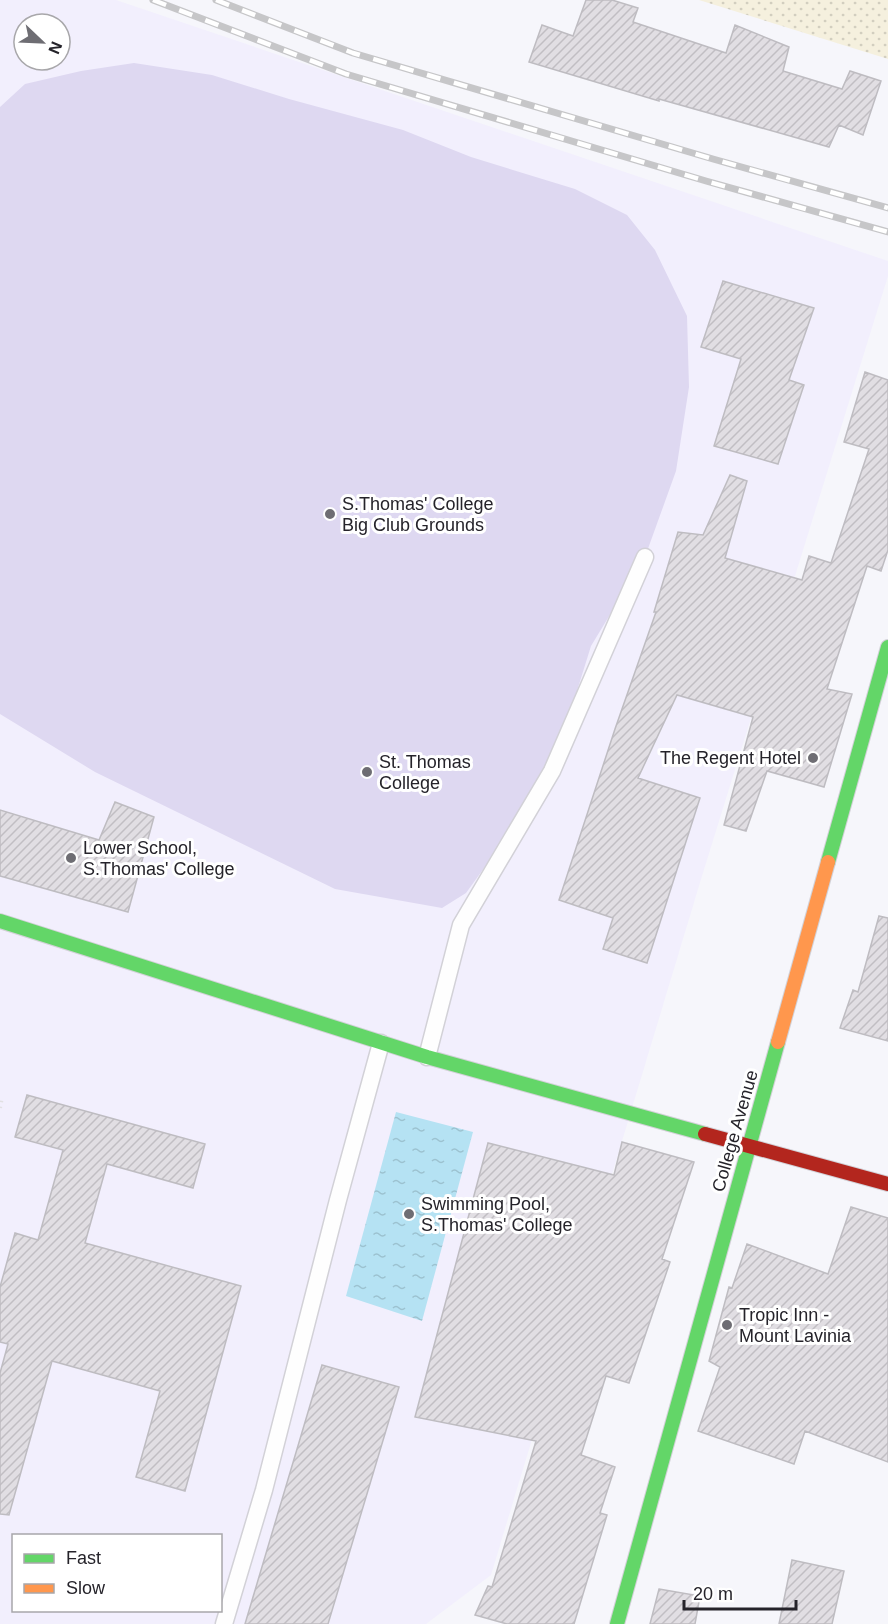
<svg xmlns="http://www.w3.org/2000/svg" width="888" height="1624" font-family="Arial,sans-serif">
	<style>
		.built { fill: #f2effd; fill-rule: evenodd }
		.sand { fill: url(#sand-dots) }
		.green { fill: #ded8f1 }
		.water { fill: url(#water-ripples) }
		.building { fill: url(#building-hatch); stroke: #bebcc1; stroke-width: 1.5 }
		.lines { fill: none; stroke-linecap: round; stroke-linejoin: round }
		.lane-casing { stroke: #d2d1d7; stroke-width: 19 }
		.fast-casing { stroke: #d2d1d7; stroke-width: 16 }
		.slow-casing { stroke: #d2d1d7; stroke-width: 16 }
		.jam-casing { stroke: #d2d1d7; stroke-width: 16 }
		.path { stroke: #e1e0e2; stroke-width: 4; stroke-dasharray: 1.5 4.5; stroke-linecap: butt }
		.lane { stroke: #fefefe; stroke-width: 16 }
		.fast { stroke: #63d668; stroke-width: 14 }
		.slow { stroke: #ff974d; stroke-width: 14 }
		.jam { stroke: #b3261e; stroke-width: 14 }
		.rail-casing { stroke: #c6c6c8; stroke-width: 7 }
		.rail { stroke: #fff; stroke-width: 4.5; stroke-dasharray: 14; stroke-linecap: butt }
		.poi-dot { fill: #6e6d73; stroke: #fff; stroke-width: 2 }
		.labels { text-anchor: middle; dominant-baseline: central; stroke-width: 6; stroke-linejoin: round; paint-order: stroke }
		.poi-label { font-size: 18px; fill: #25232a; stroke: #fff; text-anchor: start }
		.street-label { font-size: 18px; fill: #25232a; stroke: #fff }
	</style>
	<defs>
		<pattern id="sand-dots" width="8" height="8" patternUnits="userSpaceOnUse" patternTransform="scale(1.5)"><rect width="8" height="8" fill="#f5f0de"/><path d="M2 2h.1M6 6h.1" fill="none" stroke="#d2cebf" stroke-width="1.8" stroke-linecap="round"/></pattern>
		<pattern id="water-ripples" width="26" height="14" patternUnits="userSpaceOnUse" patternTransform="scale(1.5)"><rect width="26" height="14" fill="#b5e2f3"/><path d="M2 4q2-2 4 0t4 0M15 11q2-2 4 0t4 0" fill="none" stroke="#9cc2d0"/></pattern>
		<pattern id="building-hatch" width="6" height="6" patternUnits="userSpaceOnUse" patternTransform="scale(1.5)"><rect width="6" height="6" fill="#e1dee3"/><path d="M-1 1l2-2M0 6l6-6M5 7l2-2" fill="none" stroke="#c1bec3"/></pattern>
	</defs>
	<rect width="100%" height="100%" fill="#f6f6fb"/>
	<!-- built -->
	<path class="built" d="M0 0H116L888 261V276L702 876 491 1575 426 1624H0ZM24 24H60V60H24ZM14 1536H220V1610H14Z"/>
	<!-- sand -->
	<path class="sand" d="M699 0H888V59Z"/>
	<!-- green -->
	<path class="green" d="M134 63 212 75 289 99 403 130 471 157 575 189 627 215 655 250 687 316 689 387 676 471 645 557 591 646 552 771 505 839 466 893 442 908 335 889 95 772 0 714V107L25 84 81 71Z"/>
	<!-- water -->
	<path class="water" d="M396 1112 473 1132 422 1321 346 1296Z"/>
	<!-- building -->
	<path class="building" d="M586 0H612L638 8 633 22 726 53 735 25 789 47 783 71 842 89 850 71 881 81 863 135 839 125 829 147 659 99V101L529 62 542 25 573 36Z
		M723 281 814 308 789 380 804 385 778 464 714 446 741 359 701 347Z
		M865 372 888 380V550L881 571 867 566 827 689 852 694 824 787 767 771 746 831 724 825 753 717 677 695 638 778 700 798 647 963 603 949 613 918 559 900 615 729 656 612H654L678 532 703 535 730 475 747 481 725 558 802 580 809 556 831 563 869 449 844 442Z
		M115 802 154 817 128 912 0 876V810L99 840Z
		M879 916 888 918V1041L840 1028 853 990 858 992Z
		M27 1095 205 1144 193 1188 107 1164 85 1243 241 1286 185 1491 136 1477 160 1391 52 1361 9 1515 0 1514V1373L8 1344 0 1342V1287L15 1233 38 1240 63 1150 15 1137Z
		M622 1142 694 1162 662 1259 670 1262 629 1383 606 1376 581 1455 615 1467 600 1513 607 1515 574 1624H507L475 1615 488 1586 492 1587 536 1441 415 1417 488 1143 614 1175Z
		M851 1207 888 1218V1462L805 1431 794 1464 698 1431 720 1367 709 1361 729 1287 732 1288 747 1244 828 1274Z
		M322 1365 399 1387 328 1624H245Z
		M792 1560 844 1571 832 1624H779Z
		M659 1589 700 1596 695 1624H650Z"/>
	<g class="lines">
		<defs>
			<path id="lane" d="M427 1057 461 925 552 771 645 557
				M224 1624 264 1490 338 1200 381 1043"/>
			<path id="fast" d="M828 862 888 647
				M0 921 427 1057 705 1134
				M617 1624 778 1042"/>
			<path id="slow" d="M778 1042 828 862"/>
			<path id="jam" d="M705 1134 888 1184"/>
		</defs>
		<!-- lane casing -->
		<use href="#lane" class="lane-casing"/>
		<!-- fast casing -->
		<use href="#fast" class="fast-casing"/>
		<!-- slow casing -->
		<use href="#slow" class="slow-casing"/>
		<!-- jam casing -->
		<use href="#jam" class="jam-casing"/>
		<!-- path -->
		<path class="path" d="M0 1108 2 1097"/>
		<!-- lane -->
		<use href="#lane" class="lane"/>
		<!-- fast -->
		<use href="#fast" class="fast"/>
		<!-- slow -->
		<use href="#slow" class="slow"/>
		<!-- jam -->
		<use href="#jam" class="jam"/>
		<defs>
			<path id="rail" d="M153 0 346 74 706 181 888 232
				M216 0 353 53 713 159 888 208"/>
		</defs>
		<!-- rail casing -->
		<use href="#rail" class="rail-casing"/>
		<!-- rail -->
		<use href="#rail" class="rail"/>
	</g>
	<!-- markers -->
	<g class="poi-dot">
		<circle cx="330" cy="514" r="6"/>
		<circle cx="813" cy="758" r="6"/>
		<circle cx="367" cy="772" r="6"/>
		<circle cx="71" cy="858" r="6"/>
		<circle cx="409" cy="1214" r="6"/>
		<circle cx="727" cy="1325" r="6"/>
	</g>
	<g class="labels">
		<!-- poi labels -->
		<g class="poi-label">
			<text x="342" y="504">S.Thomas' College<tspan x="342" dy="21">Big Club Grounds</tspan></text>
			<text x="801" y="758" text-anchor="end">The Regent Hotel</text>
			<text x="379" y="762">St. Thomas<tspan x="379" dy="21">College</tspan></text>
			<text x="83" y="848">Lower School,<tspan x="83" dy="21">S.Thomas' College</tspan></text>
			<text x="421" y="1204">Swimming Pool,<tspan x="421" dy="21">S.Thomas' College</tspan></text>
			<text x="739" y="1315">Tropic Inn -<tspan x="739" dy="21">Mount Lavinia</tspan></text>
		</g>
		<!-- street labels -->
		<g class="street-label">
			<text transform="translate(735 1131) rotate(-74)">College Avenue</text>
		</g>
	</g>
	<!-- legend -->
	<rect x="12" y="1534" width="210" height="78" fill="#ffffff" stroke="#a8a7aa" stroke-width="1.5"/>
	<rect x="24" y="1554" width="30" height="9" fill="#63d668" stroke="#a8a7aa" stroke-width="1.5"/>
	<text x="66" y="1564" font-size="18" fill="#25232a">Fast</text>
	<rect x="24" y="1584" width="30" height="9" fill="#ff974d" stroke="#a8a7aa" stroke-width="1.5"/>
	<text x="66" y="1594" font-size="18" fill="#25232a">Slow</text>
	<!-- north arrow -->
	<g transform="translate(42 42) rotate(113)"><circle r="28" fill="#ffffff" stroke="#a8a7aa" stroke-width="1.5"/>
	<path d="M0-4.5L10 22L0 15L-10 22Z" fill="#6e6d73"/>
	<text y="-9" font-size="16" font-weight="bold" text-anchor="middle" fill="#25232a">N</text>
	</g>
	<!-- scale -->
	<path d="M684 1600v9h112v-9" fill="none" stroke="#25232a" stroke-width="3"/>
	<text x="693" y="1600" font-size="18" fill="#25232a" stroke="#ffffff" stroke-width="4.5" paint-order="stroke">20 m</text>
</svg>
